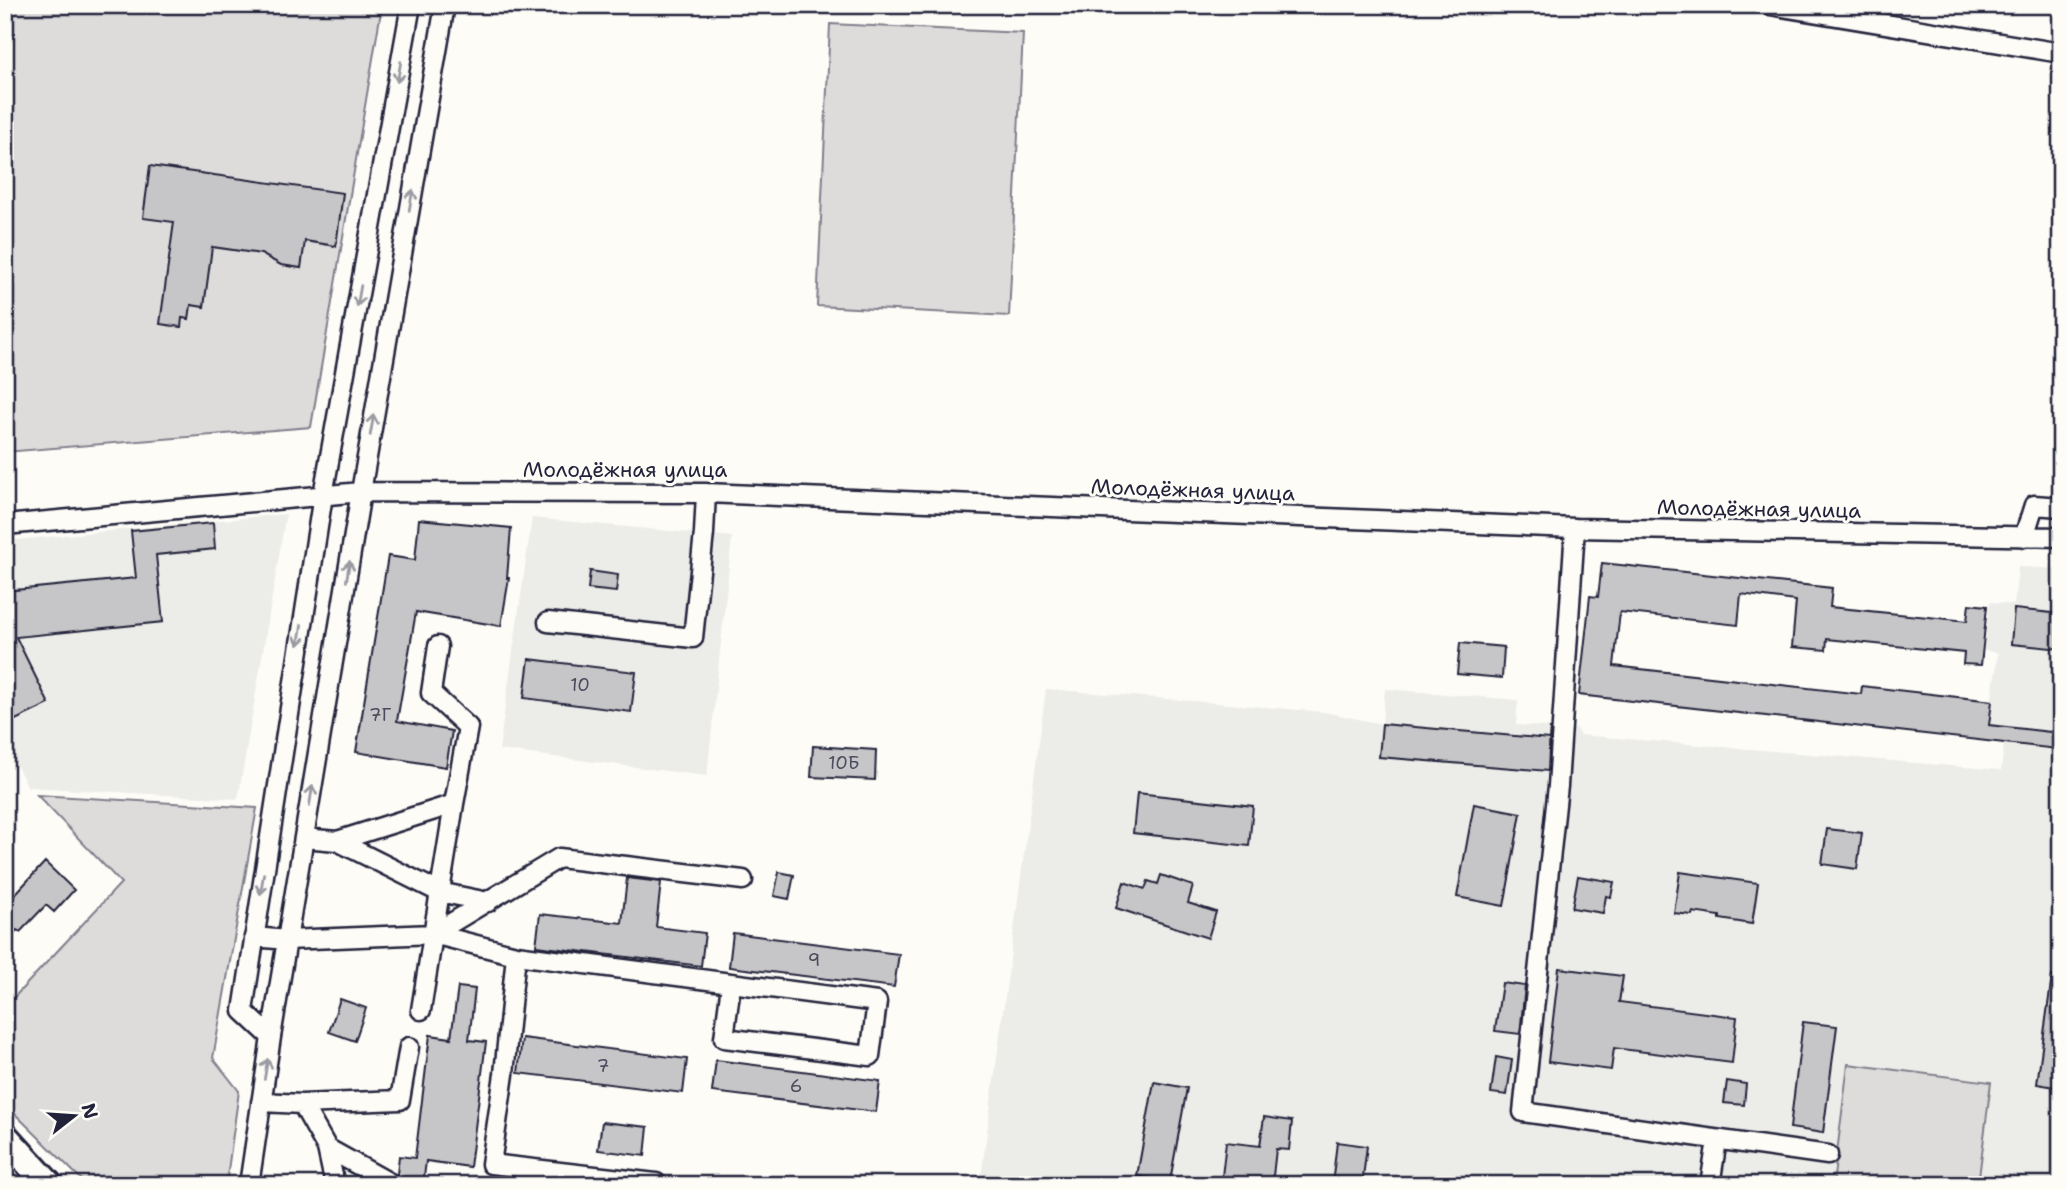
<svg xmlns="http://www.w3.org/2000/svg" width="2066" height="1190" font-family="'Shantell Sans',sans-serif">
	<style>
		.built { fill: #ecece9 }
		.green { fill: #dddcdb; stroke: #807f8b; stroke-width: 2 }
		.building { fill: #c6c6c8; stroke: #22223b; stroke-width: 2 }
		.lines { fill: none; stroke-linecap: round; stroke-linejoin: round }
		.minor-casing { stroke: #22223b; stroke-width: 23 }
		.highway-casing { stroke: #22223b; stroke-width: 32 }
		.minor { stroke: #fdfcf7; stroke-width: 18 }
		.highway { stroke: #fdfcf7; stroke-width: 26 }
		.oneway { stroke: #9a9aa2 }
		.labels { text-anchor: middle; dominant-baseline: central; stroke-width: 6; stroke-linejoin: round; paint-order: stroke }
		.number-label { font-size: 18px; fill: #4b4b5e }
		.street-label { font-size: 21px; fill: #22223b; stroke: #fdfcf7 }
	</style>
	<rect width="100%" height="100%" fill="#fdfcf7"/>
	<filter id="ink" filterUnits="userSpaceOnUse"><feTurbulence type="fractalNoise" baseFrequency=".0143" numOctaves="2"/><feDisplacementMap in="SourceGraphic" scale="14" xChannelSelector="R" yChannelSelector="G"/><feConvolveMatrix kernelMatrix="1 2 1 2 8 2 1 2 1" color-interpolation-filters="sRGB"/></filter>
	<g filter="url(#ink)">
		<!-- built -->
		<path class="built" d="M286 514 238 799 28 787 5 744V541Z
			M532 518 732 537 707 776 499 750Z
			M2018 567 2061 569V1185H980L1046 689 1324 712 1382 724 1385 689 1518 700 1516 725 1577 729 1579 735 2001 770 2004 744 1986 742 1998 653 1984 650 1990 602 2014 605Z"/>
		<!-- green -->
		<path class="green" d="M5 5H382L311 427 5 452Z
			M830 24 1023 33 1009 316 817 306Z
			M37 795 257 808 213 1058 239 1091 226 1185H87L5 1104V1007L121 883Z
			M1848 1064 1991 1082 1978 1185H1833Z"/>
		<!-- building -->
		<path class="building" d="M150 166 343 193 336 246 305 241 301 268 281 265 261 254 212 247 204 307 191 305 189 319 182 318 181 327 160 324 174 222 143 218Z
			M419 519 511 528 507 578H509L501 626 416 612 397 721 452 731 446 767 356 752 388 556 415 560Z
			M213 523 215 549 156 555 163 622 16 637 49 704 5 725V591L136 578 131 531Z
			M1602 563 1832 588 1830 607 1967 621 1969 604 1987 606 1981 665 1963 664 1964 653 1827 639 1826 650 1792 647 1796 601 1741 594 1738 625 1620 612 1614 666 1861 694 1862 686 1992 701 1989 725 2059 733 2057 749 1579 695 1590 596 1598 597Z
			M590 571 618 575 616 592 588 589Z
			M2014 609 2061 614V649L2011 644Z
			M1460 643 1504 647 1502 678 1457 674Z
			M529 659 636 672 631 712 524 698Z
			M1382 724 1549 739 1550 728 1548 771 1379 757Z
			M813 746 876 750 875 780 811 777Z
			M1137 793 1253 806 1249 846 1133 833Z
			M1474 804 1521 813 1504 906 1457 897Z
			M1827 829 1862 833 1857 869 1822 864Z
			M45 862 74 890 54 912 46 905 20 932 17 930 5 942V905Z
			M779 872 794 875 789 899 774 896Z
			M1680 872 1758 883 1752 924 1720 919V916L1693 912 1692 915 1674 913Z
			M1161 875 1193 886 1188 903 1216 912 1208 938 1116 908 1124 882 1145 889 1148 881 1158 884Z
			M1578 876 1614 882 1611 897 1606 896 1603 913 1572 908Z
			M627 878 661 882 656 927 705 933 701 966 536 946 540 914 622 923Z
			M733 933 899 954 894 987 729 967Z
			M1559 968 1623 976 1619 1002 1737 1017 1732 1063 1614 1048 1611 1070 1548 1062Z
			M2052 976H2061V1088L2037 1084Z
			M1502 983 1525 986 1520 1034 1495 1031Z
			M458 987 475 989 469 1040 486 1042 470 1167 426 1161 423 1185H401L400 1178 397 1174 399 1156 415 1158 430 1035 451 1038Z
			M340 999 366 1008 355 1041 329 1032Z
			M1803 1022 1837 1026 1823 1133 1790 1128Z
			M522 1038 687 1059 683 1093 518 1073Z
			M1496 1057 1512 1060 1507 1095 1491 1093Z
			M716 1060 880 1081 876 1112 712 1092Z
			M1727 1081 1746 1084 1744 1105 1724 1103Z
			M1154 1082 1187 1088 1170 1181 1137 1176Z
			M1264 1117 1292 1121 1289 1150 1276 1149 1272 1185H1221L1226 1142 1260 1146Z
			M602 1122 648 1127 645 1156 598 1150Z
			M1337 1142 1367 1146 1362 1185H1332Z"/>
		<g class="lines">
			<defs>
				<path id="minor" d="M1770 5 2061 53
					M5 525 361 492 706 493 1575 528 2061 537
					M1575 528 1558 786 1523 1112 1828 1155
					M2024 537 2034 505 2061 507
					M548 622 693 638 704 533 706 493
					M438 646 431 693 468 727 454 804
					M304 838 337 841 454 804 421 1010
					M337 841 439 892 488 902
					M433 934 559 858 743 880
					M254 937 287 940 433 934 516 955 877 1002 870 1056 724 1038 731 985
					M516 955 504 1074 491 1164 656 1183
					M271 1037 243 1011 323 495 411 5
					M261 1102 302 1104 400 1100 409 1047
					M302 1104 327 1148 390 1183
					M327 1148 335 1185
					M249 1185 271 1037 361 492 445 5
					M1710 1185 1717 1140"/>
				<path id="highway" d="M5 1137 49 1185"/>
			</defs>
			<!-- minor casing -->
			<use href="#minor" class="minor-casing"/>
			<!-- highway casing -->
			<use href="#highway" class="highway-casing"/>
			<!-- minor -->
			<use href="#minor" class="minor"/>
			<!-- highway -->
			<use href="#highway" class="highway"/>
		</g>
		<!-- one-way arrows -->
		<defs><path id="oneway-shaft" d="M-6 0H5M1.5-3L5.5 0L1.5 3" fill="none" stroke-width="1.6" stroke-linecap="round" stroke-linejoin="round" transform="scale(1.75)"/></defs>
		<g class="oneway">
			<use href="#oneway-shaft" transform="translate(399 72) rotate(100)"/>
			<use href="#oneway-shaft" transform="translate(411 200) rotate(-80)"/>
			<use href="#oneway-shaft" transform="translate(359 296) rotate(100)"/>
			<use href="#oneway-shaft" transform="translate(372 425) rotate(-80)"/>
			<use href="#oneway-shaft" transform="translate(348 571) rotate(-81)"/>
			<use href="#oneway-shaft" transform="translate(300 635) rotate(99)"/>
			<use href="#oneway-shaft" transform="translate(311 796) rotate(-81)"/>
			<use href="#oneway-shaft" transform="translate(262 884) rotate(99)"/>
			<use href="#oneway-shaft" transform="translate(266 1069) rotate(-81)"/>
		</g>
	</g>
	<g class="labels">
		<!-- number labels -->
		<g class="number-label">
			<text x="580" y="685">10</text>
			<text x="380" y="715">7Г</text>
			<text x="844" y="763">10Б</text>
			<text x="814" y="960">9</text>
			<text x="603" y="1066">7</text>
			<text x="796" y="1086">6</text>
		</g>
		<!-- street labels -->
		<g class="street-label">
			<text x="625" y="470">Молодёжная улица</text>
			<text transform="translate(1193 490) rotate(2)">Молодёжная улица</text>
			<text transform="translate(1759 509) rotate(1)">Молодёжная улица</text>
		</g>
	</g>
	<!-- margin -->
	<rect width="2066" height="1190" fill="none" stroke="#fdfcf7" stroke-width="28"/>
	<rect x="14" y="14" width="2038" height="1162" fill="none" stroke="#22223b" stroke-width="2.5" filter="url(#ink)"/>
	<!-- north arrow -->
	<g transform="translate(74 1116) rotate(73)" stroke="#fdfcf7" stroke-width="5" paint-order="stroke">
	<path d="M0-5L12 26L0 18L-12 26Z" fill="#22223b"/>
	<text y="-10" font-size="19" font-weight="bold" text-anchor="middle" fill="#22223b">N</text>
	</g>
</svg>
